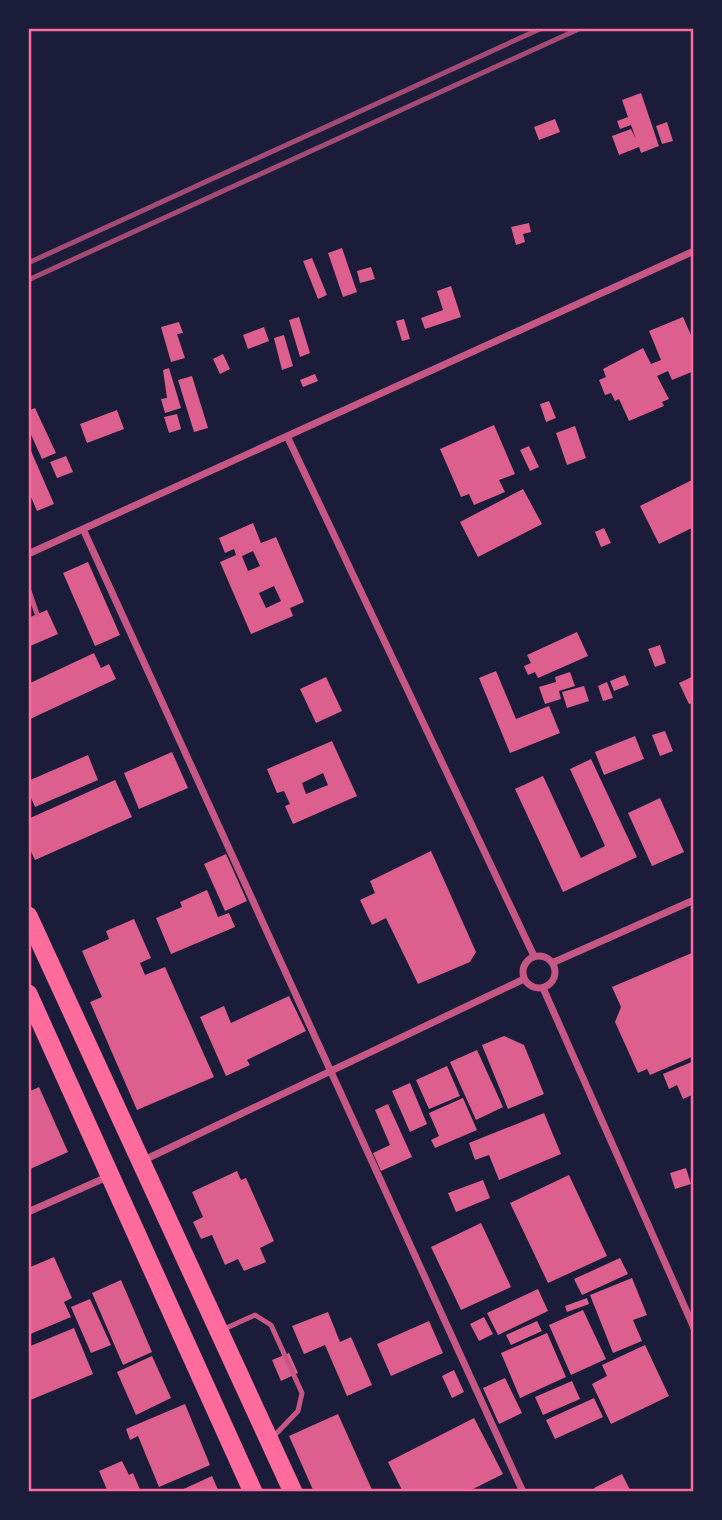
<svg xmlns="http://www.w3.org/2000/svg" width="722" height="1520" font-family="'Fira Sans',sans-serif">
	<style>
		.building { fill: #dd5f8e; fill-rule: evenodd }
		.lines { fill: none; stroke-linecap: round; stroke-linejoin: round }
		.service { stroke: #c65784; stroke-width: 5 }
		.minor { stroke: #c65784; stroke-width: 7 }
		.trunk { stroke: #ff6b9d; stroke-width: 19 }
		.rail { stroke: #a44b75; stroke-width: 5 }
		.neatline { fill: none; stroke: #ff6b9d; stroke-width: 2.5 }
	</style>
	<rect width="100%" height="100%" fill="#1b1b3a"/>
	<!-- building -->
	<path class="building" d="M641 93 659 146 641 153 639 147 619 155 612 136 631 129 636 139 631 125 620 129 617 121 628 117 622 100Z
		M555 119 560 132 539 140 534 127Z
		M667 122 673 141 662 144 656 126Z
		M529 223 531 232 523 234 525 242 516 245 511 227Z
		M342 248 357 292 343 297 328 253Z
		M312 258 327 295 318 299 303 261Z
		M371 267 375 279 360 283 357 271Z
		M451 286 461 317 425 329 421 318 443 310 437 291Z
		M299 317 310 353 300 357 289 320Z
		M683 317 694 342V371L672 380 668 371 657 376 669 399 662 402 664 406 629 421 619 399 615 401 611 393 605 395 599 380 606 377 603 369 643 348 651 364 661 360 649 331Z
		M404 319 410 339 402 341 396 321Z
		M179 322 183 333 177 334 185 358 171 362 161 327Z
		M264 327 269 341 248 349 243 335Z
		M284 335 293 366 282 370 274 338Z
		M223 354 230 369 220 374 213 359Z
		M169 368 181 408 165 413 161 399 167 398 163 370Z
		M315 374 318 381 303 387 300 380Z
		M192 376 208 428 194 432 178 380Z
		M549 401 556 418 546 422 540 404Z
		M35 408 56 453 42 459 28 428V411Z
		M117 410 124 429 87 443 80 424Z
		M177 414 181 429 169 433 164 417Z
		M494 425 515 474 499 480 505 492 474 505 469 494 461 497 440 449Z
		M575 426 586 458 567 465 556 433Z
		M28 444 54 504 37 511 28 490Z
		M529 446 539 467 530 471 520 450Z
		M66 456 73 472 57 478 50 462Z
		M694 479V527L659 544 640 506Z
		M523 489 542 524 478 557 460 522Z
		M253 523 261 543 276 537 304 602 290 608 293 616 251 634 220 562 236 555 234 549 225 553 219 538ZM253 551 260 566 248 571 242 556ZM274 586 281 601 266 608 259 593Z
		M604 528 611 543 601 547 595 532Z
		M88 562 120 635 95 646 63 573Z
		M47 610 58 634 28 647V618Z
		M577 632 588 656 538 678 535 672 528 675 524 666 531 663 527 655Z
		M660 645 666 663 655 667 648 649Z
		M94 653 101 668 109 664 116 679 28 720V684Z
		M496 671 516 719 549 706 560 733 510 753 479 678Z
		M570 672 575 686 559 691 561 699 545 704 539 687 556 682 555 677Z
		M625 675 629 685 614 691 610 681Z
		M694 676V702L689 704 679 683Z
		M326 677 342 711 316 723 300 689Z
		M607 682 613 698 603 701 598 686Z
		M584 686 589 701 567 708 562 692Z
		M665 731 673 751 660 756 652 735Z
		M635 736 644 759 604 775 595 752Z
		M332 741 357 796 293 824 285 806 290 804 284 791 277 793 267 769ZM323 773 328 785 306 794 302 783Z
		M172 752 188 788 139 809 124 773Z
		M88 755 98 780 35 807 28 791V781Z
		M591 759 637 857 563 892 515 789 543 776 581 858 605 846 570 769Z
		M115 780 132 817 35 860 28 845V819Z
		M660 798 684 852 652 866 628 813Z
		M431 851 476 952 470 962 418 984 386 918 372 925 360 900 375 893 370 881Z
		M226 854 247 901 225 911 204 864Z
		M207 890 218 917 229 913 235 927 171 954 156 918 182 907 180 902Z
		M134 919 151 958 140 963 145 975 165 967 214 1077 137 1110 90 1002 102 997 82 951 109 939 106 931Z
		M694 952V1056L650 1075 647 1069 638 1073 615 1022 621 1007 612 987Z
		M289 996 306 1031 247 1060 250 1065 226 1076 200 1017 224 1006 231 1023Z
		M504 1036 524 1045 544 1094 508 1109 482 1045Z
		M477 1050 503 1107 476 1120 450 1062Z
		M694 1061V1094L683 1099 677 1085 669 1089 663 1074Z
		M447 1066 460 1096 429 1109 416 1080Z
		M410 1083 427 1124 410 1132 392 1091Z
		M39 1087 68 1152 28 1170V1092Z
		M463 1098 477 1130 435 1148 431 1140 439 1136 429 1113Z
		M388 1104 412 1157 381 1171 373 1153 390 1145 375 1110Z
		M544 1113 561 1154 499 1180 489 1155 475 1160 469 1143Z
		M686 1168 691 1184 675 1189 670 1173Z
		M237 1171 241 1180 246 1178 274 1241 260 1248 266 1262 244 1271 238 1259 225 1265 212 1235 201 1239 193 1222 203 1217 192 1192Z
		M569 1175 607 1256 548 1283 510 1203Z
		M483 1180 490 1198 456 1212 448 1193Z
		M481 1223 511 1287 461 1310 431 1247Z
		M54 1257 72 1298 64 1302 71 1317 28 1335V1268Z
		M620 1258 628 1274 582 1295 574 1279Z
		M632 1278 647 1315 633 1320 642 1341 613 1353 590 1295Z
		M121 1280 152 1352 123 1365 92 1293Z
		M538 1289 548 1311 498 1335 487 1313Z
		M587 1298 589 1304 567 1312 565 1306Z
		M90 1299 111 1345 91 1353 71 1307Z
		M583 1310 606 1359 571 1375 549 1325Z
		M328 1312 340 1342 351 1337 372 1385 347 1396 325 1345 304 1354 292 1326Z
		M484 1317 493 1334 479 1341 470 1324Z
		M429 1321 443 1353 391 1376 377 1344Z
		M537 1321 542 1331 511 1345 506 1335Z
		M74 1328 93 1374 28 1401V1347Z
		M547 1333 566 1377 520 1398 501 1353Z
		M645 1345 669 1396 611 1424 592 1384 607 1376 602 1365Z
		M289 1353 298 1373 281 1381 272 1360Z
		M152 1356 171 1398 136 1415 117 1372Z
		M454 1370 464 1392 452 1398 442 1376Z
		M505 1378 522 1413 499 1424 483 1388Z
		M572 1381 580 1399 543 1415 535 1397Z
		M594 1398 603 1417 555 1439 546 1420Z
		M185 1404 210 1465 159 1487 138 1436 130 1440 126 1429Z
		M338 1414 373 1492H314L289 1436Z
		M474 1418 503 1474 467 1492H403L388 1462Z
		M122 1461 129 1475 133 1473 141 1492H108L99 1471Z
		M622 1474 631 1492H596L594 1488Z
		M212 1476 219 1492H177Z"/>
	<g class="lines">
		<!-- service -->
		<path class="service" d="M28 588 37 614
			M222 1330 255 1315 271 1325 302 1393 298 1411 272 1438"/>
		<!-- minor -->
		<path class="minor" d="M287 436 534 956
			M83 529 523 1492
			M28 554 694 251
			M523 972a16 16 0 1 1 32 0a16 16 0 1 1-32 0Z
			M552 963 694 900
			M543 988 694 1328
			M142 1161 524 979
			M28 1212 107 1177"/>
		<!-- trunk -->
		<path class="trunk" d="M28 916 293 1492
			M28 994 253 1492"/>
		<!-- rail -->
		<path class="rail" d="M28 263 542 28
			M28 280 581 28"/>
	</g>
	<!-- border -->
	<rect width="722" height="1520" fill="none" stroke="#1b1b3a" stroke-width="60"/>
	<rect x="30" y="30" width="662" height="1460" class="neatline"/>
</svg>
